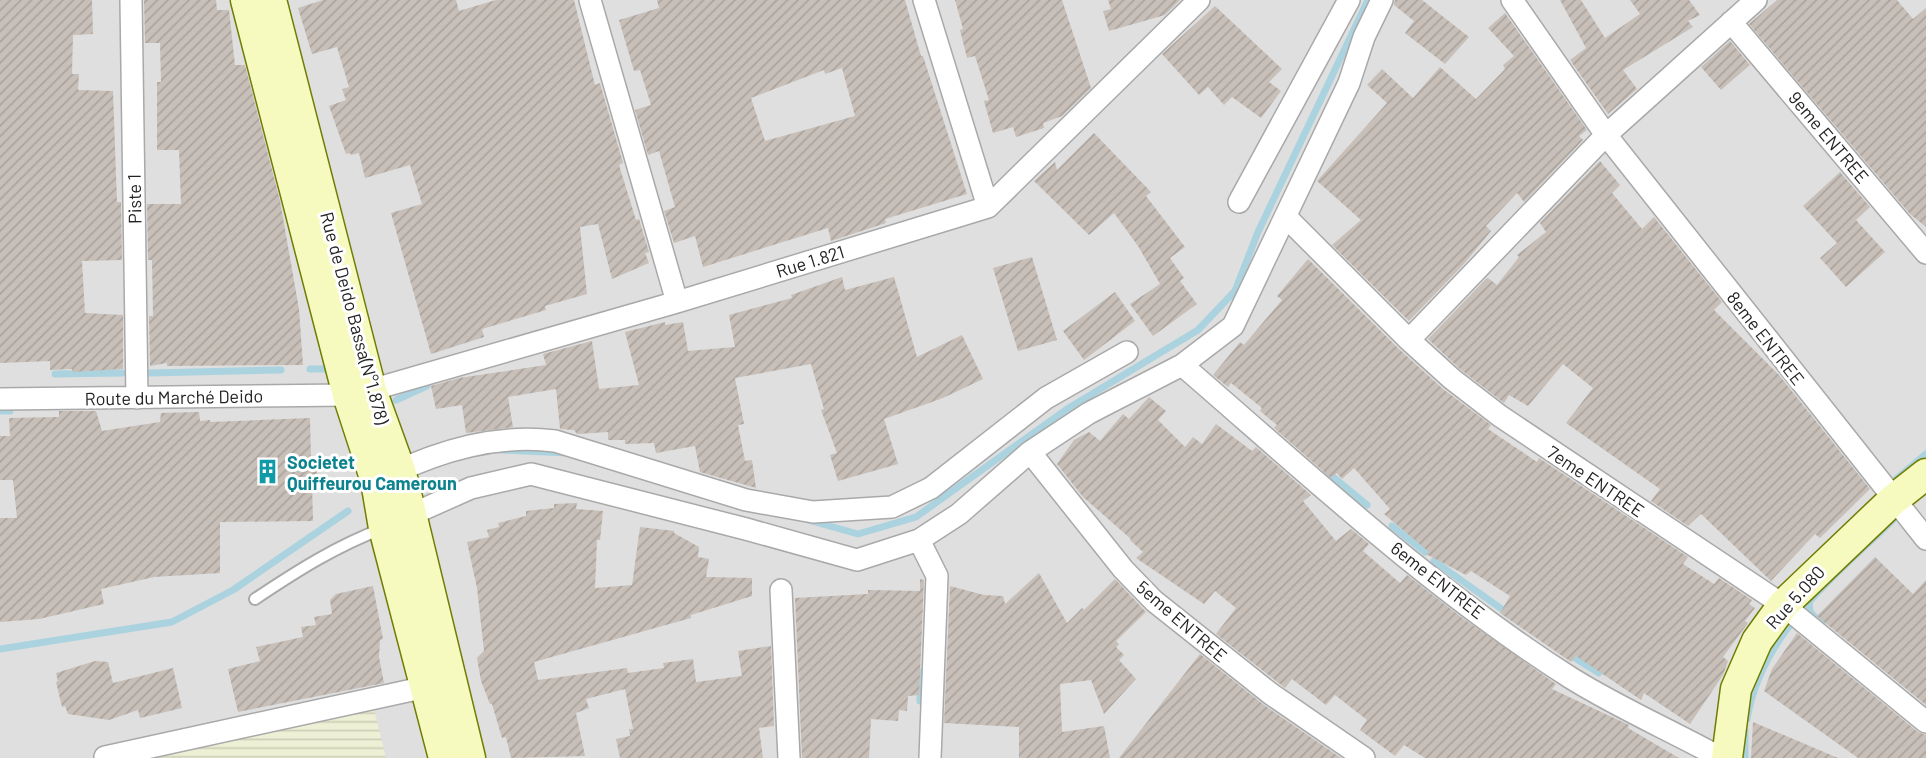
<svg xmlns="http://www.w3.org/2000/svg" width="1926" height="758" font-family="Barlow,sans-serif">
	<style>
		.residential { fill: #e0dfdf }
		.farmland { fill: url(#farmland-rules) }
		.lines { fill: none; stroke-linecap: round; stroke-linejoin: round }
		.stream { stroke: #aad3df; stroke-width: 7 }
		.building { fill: url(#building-hatch); fill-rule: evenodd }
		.service-casing { stroke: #a9a9a9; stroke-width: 14 }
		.minor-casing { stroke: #a9a9a9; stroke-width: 24 }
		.secondary-casing { stroke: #707d05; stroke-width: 33 }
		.service { stroke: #fff; stroke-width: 10 }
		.minor { stroke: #fff; stroke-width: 21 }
		.secondary { stroke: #f7fabf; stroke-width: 30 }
		.labels { text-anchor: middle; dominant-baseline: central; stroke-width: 6; stroke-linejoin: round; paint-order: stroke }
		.street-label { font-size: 18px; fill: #222; stroke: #fff }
		.culture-label { font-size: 18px; font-weight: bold; fill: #0d838f; stroke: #fff; text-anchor: start }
	</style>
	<defs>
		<pattern id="farmland-rules" width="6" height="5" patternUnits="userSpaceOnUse" patternTransform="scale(1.75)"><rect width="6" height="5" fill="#eef0d5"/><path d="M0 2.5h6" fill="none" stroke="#ccceb7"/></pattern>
		<pattern id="building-hatch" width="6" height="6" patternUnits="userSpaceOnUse" patternTransform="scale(1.75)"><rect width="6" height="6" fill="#c7bfb8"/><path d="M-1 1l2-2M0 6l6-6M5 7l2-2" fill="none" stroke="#aba49e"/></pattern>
	</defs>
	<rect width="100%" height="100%" fill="#f2efe9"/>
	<!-- residential -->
	<path class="residential" d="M0 0H1926V758H0Z"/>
	<!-- farmland -->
	<path class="farmland" d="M374 709 386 758H141Z"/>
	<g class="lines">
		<!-- stream -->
		<path class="stream" d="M310 369H325L328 362
			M150 373 281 370
			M55 374 122 373
			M396 400 427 386
			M0 411H10
			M502 450 567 453
			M1327 472 1367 505
			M1887 487 1926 454
			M808 520 858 534 916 517 1067 409 1198 330 1235 291 1258 232 1368 0
			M1392 526 1425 552
			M1434 561 1506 612
			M1809 602 1810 612 1822 624
			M0 649 172 622 233 590 348 511
			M1567 653 1599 673
			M920 672V701
			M1747 719C1762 632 1833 578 1893 520
			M1745 758V731"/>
	</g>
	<!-- building -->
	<path class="building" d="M0 0H92L93 34 73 35 72 74H79L78 90 113 91 117 202H121L122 260 82 261 85 313 123 315V369L72 372V369L50 370V361L0 363Z
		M144 0H216L217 10H229L235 65H245L280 201 299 309 303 365 167 366V363L150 366 149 316H153L152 260H148L147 204H181L179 150H157V82H161L160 43H145Z
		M323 0H456L459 11 496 0H574L595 85 600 83 623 163 619 165 636 220 639 219 649 252 645 253 649 263 612 279 598 224 580 227 587 294 545 306 546 310 482 329 484 337 431 354 391 213 422 204 410 165 365 178 359 153 351 155 350 153 346 154 329 106 346 100 342 89 349 87 337 47 312 54 298 8Z
		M657 0H905L921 56H923L967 194 885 219 886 223 831 241 828 228 703 267 695 236 674 243 664 211 675 207 659 151 648 155 635 110 651 105 640 70 634 71 619 20 659 8ZM842 68 855 116 765 141 751 98 824 70 825 74Z
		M955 0H1062L1091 88 1062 116 1043 123 1044 128 1016 137 1013 127 993 133 984 101 989 100 975 56 967 58 960 30 963 29Z
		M1108 0H1180L1165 15 1109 31 1103 11 1111 9Z
		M1395 0H1422L1469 37 1445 64 1405 33 1414 21 1394 5Z
		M1560 0H1581L1605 38 1640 14 1630 0H1689L1700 15 1688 21 1693 27 1623 70 1637 89 1608 114 1570 60 1586 48Z
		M1777 0H1897L1913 19 1926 8V227L1910 214 1749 24Z
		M1215 6 1282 69 1269 82 1281 91 1261 118 1232 97 1224 105 1208 87 1199 95 1162 54Z
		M1505 13 1587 130 1579 136 1583 140 1524 202 1517 193 1486 226 1491 231 1463 265 1409 321 1332 245 1361 220 1317 181 1387 103 1367 85 1382 69 1413 98 1440 67 1476 99 1505 69 1503 65 1514 56 1488 28Z
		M1730 41 1750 65 1721 90 1701 67Z
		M1094 133 1151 192 1146 196 1185 247 1170 258 1184 278 1180 281 1197 304 1153 336 1130 304 1160 284 1138 246 1114 213 1089 235 1034 181 1055 162 1057 170Z
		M1600 161 1620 185 1612 193 1642 229 1654 217 1722 302 1714 310 1779 375 1870 489 1820 538 1815 534 1771 581 1701 514 1688 526 1651 501 1660 489 1566 423 1593 388 1563 364 1528 406 1509 395 1504 403 1460 369 1428 339 1486 279 1488 278 1497 285 1519 257 1517 255 1546 232 1540 223Z
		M1840 172 1870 207 1856 220 1885 252 1846 287 1820 258 1837 243 1803 206Z
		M1032 257 1057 340 1018 351 993 268Z
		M1308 259 1400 350 1443 389 1491 425 1488 429 1537 462 1539 458 1688 557 1683 564 1714 584 1719 578 1752 600 1749 604 1755 608 1745 621 1748 623 1723 657 1728 661 1723 675 1690 724 1644 693 1641 700 1576 656 1571 662 1500 613 1510 596 1471 571 1466 575 1426 554 1429 552 1384 514 1390 509 1354 468 1342 479 1337 473 1331 478 1274 428 1277 425 1260 411 1262 408 1231 383 1228 387 1213 375 1240 342 1244 345 1282 300 1277 296Z
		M842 277 845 290 894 277 917 357 962 335 983 379 943 398 884 419 898 464 838 481 830 455 837 453 821 410 824 409 811 364 735 378 744 424 738 425 745 461 752 460 756 488 700 472 695 446 656 453 654 443 625 444V440H608V432L577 434 574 430 560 429 556 389 508 397 513 427 466 433 462 405 436 409 431 386 459 378 546 365 543 354 592 341 599 389 639 385 625 332 665 322V325L683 322 688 351 735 347 729 315 792 298 791 295Z
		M1115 292 1135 321 1084 360 1063 331Z
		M1149 397 1166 411 1158 420 1185 447 1193 437 1202 444 1216 424 1252 451 1256 447 1311 495 1303 501 1336 541 1351 529 1369 544 1363 551 1400 583 1407 575 1461 617 1556 684 1552 689 1629 725 1628 728 1679 758H1425L1404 745 1395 756 1360 730 1367 720 1335 695 1326 705 1292 679 1285 688 1216 634 1236 608 1215 591 1204 604 1136 558 1143 552 1130 540 1131 539 1083 497 1057 464 1074 440 1089 432 1100 441 1123 414 1129 419Z
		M59 411H96L102 431 160 422 161 413 199 412 200 421 210 420V422L310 418 311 460H316L318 482H312L313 521 220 522V573L154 577 101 589 104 604 39 619 0 622V518H17L13 480H0V436H10L9 418 59 417Z
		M577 503 576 509 603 511 600 540H597L595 588 632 585 640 527 674 531V533L699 547 698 557 709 559 706 577 752 578V596L691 615V618L534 662 538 680 627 668 628 673 664 668 663 663 693 659 696 682 742 676 738 651 771 646 774 726 759 728 763 758H620L616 739 630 736 629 729H633L625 689 586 699 589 708 576 713 585 756 511 758 506 737 502 738 492 704H490L481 681 477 658 484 651 477 588 467 542 489 537 487 530 499 527 498 523 526 516V511L554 508V504Z
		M1875 557 1913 594 1926 580V705L1817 616Z
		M1039 573 1067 623 1082 608 1084 610 1115 579 1146 612 1116 641 1119 644 1116 647 1124 655 1119 660 1136 679 1104 714 1091 680 1060 684 1062 732 1104 726 1110 758H1019V727L944 723 950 586 984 595 1003 596 1005 604Z
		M920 579 924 580 919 695 908 696 907 711 899 710 898 721 871 719 869 758H802L795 598 868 594V590L920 591Z
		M373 586 383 639 380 640 379 657 384 683 238 712 228 669 260 661 256 647 303 637 301 627 316 625 314 617 332 614 330 600 336 594Z
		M1797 633 1918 732 1926 735V758H1858L1764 691 1772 669Z
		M1200 654 1264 705 1341 758H1119Z
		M95 661 108 662 113 683 173 668 182 708 140 718 138 710 109 720 68 714 65 706 62 707 56 682 58 681 56 673Z
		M1753 722 1838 758H1751Z"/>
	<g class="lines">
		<defs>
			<path id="service" d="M255 599C297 571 336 546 384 528"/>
			<path id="minor" d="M131 0 137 398
				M590 0 677 302
				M924 0 988 207
				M1512 0 1606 135 1926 539
				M1731 22 1926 253
				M1239 202 1349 0
				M1286 217 1409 340 1452 379 1500 416 1783 605 1926 722
				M1409 340 1606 135 1756 0
				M1182 365C1306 472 1432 590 1571 678 1619 708 1672 731 1721 758
				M0 399 348 395 371 390 677 302 988 207 1199 0
				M1030 452 1123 569 1154 601 1271 694 1364 758
				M389 475C442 450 496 434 555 441L746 500 813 512 892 507 931 488 1046 398 1127 352
				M399 520 471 488 531 474 746 529 857 560 919 540 959 514 1030 452 1089 413 1182 365 1233 326 1349 83 1364 37 1382 0
				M919 540 937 576 930 758
				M781 590 789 758
				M105 757 426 687"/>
			<path id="secondary" d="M246 0 348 395 376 481 384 528 444 758
				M271 0 371 390 400 470 411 514 470 758
				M1727 758 1736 689 1757 641 1783 605 1893 500 1926 474"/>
		</defs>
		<!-- service casing -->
		<use href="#service" class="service-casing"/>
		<!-- minor casing -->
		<use href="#minor" class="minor-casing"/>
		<!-- secondary casing -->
		<use href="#secondary" class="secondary-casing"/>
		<!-- service -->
		<use href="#service" class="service"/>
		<!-- minor -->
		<use href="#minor" class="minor"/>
		<!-- secondary -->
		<use href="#secondary" class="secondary"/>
	</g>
	<!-- icons -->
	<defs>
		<symbol id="building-bare" viewBox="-9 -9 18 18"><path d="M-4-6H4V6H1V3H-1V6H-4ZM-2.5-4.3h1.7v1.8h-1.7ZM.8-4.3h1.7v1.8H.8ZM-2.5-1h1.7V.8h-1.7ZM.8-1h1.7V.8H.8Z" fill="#0f9aa8" stroke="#fff" stroke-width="2.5" paint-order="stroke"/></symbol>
	</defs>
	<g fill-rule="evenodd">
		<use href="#building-bare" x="250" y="454" width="35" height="35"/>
	</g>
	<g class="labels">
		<!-- street labels -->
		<g class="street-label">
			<text transform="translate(1829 137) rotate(50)">9eme ENTREE</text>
			<text transform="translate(134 199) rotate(-91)">Piste 1</text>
			<text transform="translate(810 261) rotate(-17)">Rue 1.821</text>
			<text transform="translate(355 318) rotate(75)">Rue de Deido Bassa(N°1.878)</text>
			<text transform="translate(1766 338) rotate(52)">8eme ENTREE</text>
			<text transform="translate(174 397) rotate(-1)">Route du Marché Deido</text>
			<text transform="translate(1596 481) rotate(34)">7eme ENTREE</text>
			<text transform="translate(1438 580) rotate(38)">6eme ENTREE</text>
			<text transform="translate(1795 597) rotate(-48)">Rue 5.080</text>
			<text transform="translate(1182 621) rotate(41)">5eme ENTREE</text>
		</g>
		<!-- culture labels -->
		<g class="culture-label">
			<text x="287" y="462">Societet<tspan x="287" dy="21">Quiffeurou Cameroun</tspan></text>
		</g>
	</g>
</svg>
